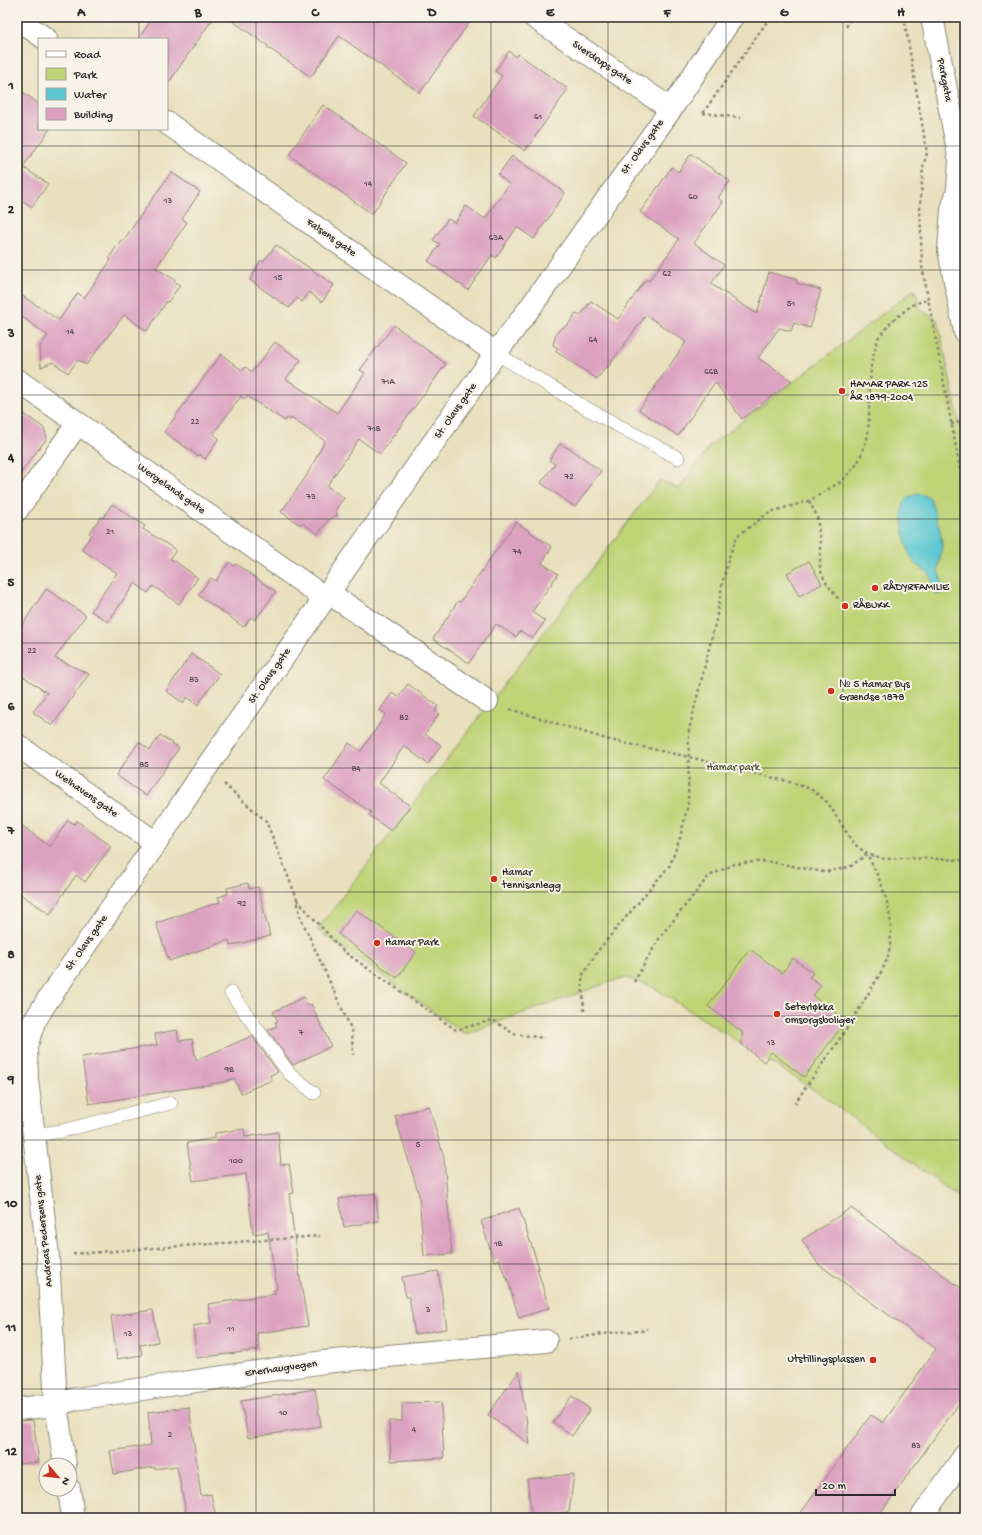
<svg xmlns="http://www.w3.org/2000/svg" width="982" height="1535" font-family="'Gochi Hand',sans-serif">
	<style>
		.green { fill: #c0d377; stroke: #767f51 }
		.water { fill: #5bc8d1; stroke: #437a7e }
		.building { fill: #dca1c0 }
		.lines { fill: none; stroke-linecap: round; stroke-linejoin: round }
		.lane-casing { stroke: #8a8674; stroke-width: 14 }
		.street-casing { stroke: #8a8674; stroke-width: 24 }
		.secondary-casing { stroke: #8a8674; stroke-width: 24 }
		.path { stroke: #8a8674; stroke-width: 2.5; stroke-dasharray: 3 3; stroke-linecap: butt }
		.lane { stroke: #fff; stroke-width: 13 }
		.street { stroke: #fff; stroke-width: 22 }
		.secondary { stroke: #fff; stroke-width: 22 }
		.grid { fill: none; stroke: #2b2b2b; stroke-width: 1; stroke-opacity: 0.55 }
		.poi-dot { fill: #c8321e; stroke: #f7f3e8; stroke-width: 1.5 }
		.labels { text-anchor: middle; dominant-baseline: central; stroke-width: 4; stroke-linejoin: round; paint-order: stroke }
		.number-label { font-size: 9px; fill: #574850 }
		.street-label { font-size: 11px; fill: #2b2b2b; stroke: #f7f3e8 }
		.poi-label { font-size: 11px; fill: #2b2b2b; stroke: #f7f3e8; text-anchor: start }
		.park-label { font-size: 11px; fill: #50553e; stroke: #f7f3e8 }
		.neatline { fill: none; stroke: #2b2b2b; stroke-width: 1.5 }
		.grid-label { font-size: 13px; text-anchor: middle; font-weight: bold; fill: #2b2b2b }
	</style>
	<rect width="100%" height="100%" fill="#f7f3e8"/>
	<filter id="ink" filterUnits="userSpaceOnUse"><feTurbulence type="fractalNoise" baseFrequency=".025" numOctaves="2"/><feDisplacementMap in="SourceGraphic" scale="8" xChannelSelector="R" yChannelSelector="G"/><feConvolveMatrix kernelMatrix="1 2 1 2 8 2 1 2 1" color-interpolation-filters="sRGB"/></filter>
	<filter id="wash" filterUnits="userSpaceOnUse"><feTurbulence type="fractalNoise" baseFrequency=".012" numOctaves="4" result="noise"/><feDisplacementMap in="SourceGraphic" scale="16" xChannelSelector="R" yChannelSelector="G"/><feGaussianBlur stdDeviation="0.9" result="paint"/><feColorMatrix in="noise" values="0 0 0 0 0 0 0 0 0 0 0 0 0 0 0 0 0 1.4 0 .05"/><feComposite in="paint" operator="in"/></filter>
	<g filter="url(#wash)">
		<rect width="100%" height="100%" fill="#e9e0be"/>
		<!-- green -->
		<path class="green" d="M915 289 920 309 938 321 965 452V1202L819 1093 651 986 626 978 607 983 465 1034 317 930 660 480 679 489 711 445Z"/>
		<!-- water -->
		<path class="water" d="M918 493 930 498 940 530 942 545 938 571 945 592 937 595 929 573C924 570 918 567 914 562 906 551 898 513 905 501 908 497 913 495 918 493Z"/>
		<g id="blocks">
			<!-- building -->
			<path class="building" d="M154 17H214L167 85V39H138Z
				M227 17H473L420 93 339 36 311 77 267 47 268 46Z
				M509 51 516 57 518 54 568 89 525 151 474 116 502 76 495 71Z
				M17 88 39 104V129H50L23 167 48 184 32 207 17 197Z
				M323 105 406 163 372 214 289 155Z
				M691 154 730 181 718 198 723 202 694 243 724 265 711 284 757 314 769 272 797 280 796 283 821 290 810 328 794 323 791 331 779 328 758 358 792 381 742 419 715 382 678 436 639 410 686 342 646 315 607 368 606 367 597 379 555 351 558 348 553 345 556 334 560 329 568 325 576 313 580 316 591 301 618 319 646 279 649 281 679 239 640 212 672 167 678 172Z
				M512 156 565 193 534 239 517 227 496 258 492 255 468 290 428 261 440 244 433 240 448 219 455 223 466 206 485 219 509 184 498 175Z
				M171 172 200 192 182 219 187 222 156 268 175 280 174 281 180 285 168 302 167 301 147 331 124 315 86 365 78 360 68 373 53 362 41 367 40 346 48 336 17 313V301L21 295 59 320 78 293 84 298 111 260 109 258 121 240 123 241Z
				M276 245 334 285 322 302 309 292 302 302 297 298 289 308 250 280 261 260 263 262Z
				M394 325 446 364 380 454 359 439 327 486 344 498 336 509 337 516 330 518 318 534 302 523 301 525 281 512 307 475 325 441 291 418 290 420 287 418 285 421 247 396 244 399 241 396 213 434 219 438 205 459 199 454 198 456 164 432 221 354 243 371 245 367 252 372 275 342 301 360 286 379 337 413 365 373 360 370Z
				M17 409 44 428 47 438 17 478Z
				M560 444 572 450 601 471 575 507 541 483 555 464 549 460Z
				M112 504 145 526 143 529 176 550 170 559 175 561 198 578 179 604 153 586 148 593 135 583 108 622 91 611 117 573 81 549 92 535 89 533 101 517 103 518Z
				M516 522 552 547 542 563 558 574 532 612 545 621 533 638 520 631 516 637 496 624 469 663 433 639 458 601 460 602Z
				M809 561 822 584 799 596 787 573Z
				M229 562 234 566 236 564 276 592 255 620 251 617 244 627 198 595 211 578 216 581Z
				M46 589 86 615 55 658 89 674 52 726 33 712 47 693 17 672V633Z
				M191 654 220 674 198 705 187 697 183 703 166 691Z
				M408 684 438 706 435 711 439 714 425 734 441 745 428 764 404 746 379 783 410 806 391 831 369 815 371 812 324 780 349 743 361 751 386 714 380 710 392 693 398 697Z
				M160 735 179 748 146 796 116 775 139 742 150 750Z
				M68 820 74 824 77 821 111 846 85 882 76 875 50 914 17 892V822L50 847Z
				M248 883 249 889 258 887 270 936 230 946 229 940 169 961 156 923 220 902 218 897 228 894 227 888Z
				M356 910 416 952 397 978 338 934Z
				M750 949 782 973 793 958 813 973 809 977 821 985 813 996 846 1021 804 1077 771 1052 764 1062 742 1045V1032L708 1006Z
				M304 997 308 1006 311 1004 331 1046 293 1065 268 1030 277 1026 275 1022 278 1021 273 1012Z
				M177 1030 179 1041 192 1039 196 1060 252 1036 278 1072 270 1075 272 1080 241 1093 234 1078 224 1082 89 1104 82 1057 157 1045 155 1034Z
				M429 1106 444 1158 452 1254 424 1256 419 1195 395 1116Z
				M244 1129 245 1137 278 1132 281 1165 289 1164 294 1193 289 1194 297 1260 308 1326 257 1333 259 1350 197 1358 193 1326 211 1323 208 1304 275 1294 274 1290 277 1289 268 1232 253 1234 246 1174 193 1181 187 1143 215 1138V1133Z
				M375 1193 379 1221 344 1227 339 1199Z
				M519 1208 539 1268H537L549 1308 519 1318 507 1278H506L499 1259 494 1261 481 1221Z
				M851 1208 965 1291V1395L877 1518H797L871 1415 883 1423 936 1349 818 1264 802 1240Z
				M438 1271 447 1329 415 1334 409 1297H406L402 1277Z
				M153 1310 158 1342 140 1345 142 1355 117 1359 111 1316Z
				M519 1371 530 1444 488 1415Z
				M315 1389 321 1426 248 1438 241 1401Z
				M572 1396 590 1409 572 1436 553 1422Z
				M441 1402 444 1458 391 1461 389 1421H402V1403Z
				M189 1407 201 1496 211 1494 216 1518H187L177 1466 154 1469V1467L114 1474 110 1451 151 1445 148 1412Z
				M33 1420 39 1462 17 1464V1421Z
				M574 1474 569 1512 532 1517 527 1479Z"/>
		</g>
	</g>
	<g filter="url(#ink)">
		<use href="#blocks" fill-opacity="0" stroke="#8a8674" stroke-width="1"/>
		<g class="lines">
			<defs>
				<path id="lane" d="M496 353 584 407 678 458
					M231 993 289 1073 314 1093
					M34 1135 62 1131 171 1103"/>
				<path id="street" d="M534 17 671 109
					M932 17 960 161 958 190 952 210 949 250 965 332
					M17 19 46 39
					M167 123 496 353
					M17 380 325 598
					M17 510 78 423
					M329 593 487 701
					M17 745 156 843
					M34 1135 48 1256 56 1405 65 1465
					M17 1409 56 1405 75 1399 324 1362 546 1341
					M69 1489 73 1518
					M921 1518 965 1455"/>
				<path id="secondary" d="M34 1135 27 1080 26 1047 34 1022 47 1001 156 843 206 768 496 353 532 305 671 109 732 17"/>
			</defs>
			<!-- lane casing -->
			<use href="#lane" class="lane-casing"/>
			<!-- street casing -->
			<use href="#street" class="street-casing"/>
			<!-- secondary casing -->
			<use href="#secondary" class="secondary-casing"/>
			<!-- path -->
			<path class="path" d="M904 17 927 153 923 167 920 209 922 266 965 496
				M846 27 851 17
				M703 113 766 23 772 17
				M703 113 741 118
				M951 424 965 421
				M809 501 817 516 820 541V569L825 581 840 601
				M510 709 606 739 689 757 786 781 811 789 828 803 853 843 867 854 885 859 905 858 965 860
				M224 784 266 821 297 899 300 916 352 1031 353 1055
				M297 900 343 951 456 1030 493 1020 514 1034 544 1038
				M634 982 660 937 709 876 735 864 766 861 824 872 850 867 867 854C884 887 897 918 888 956 885 967 877 979 871 989 849 1028 821 1065 795 1103
				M584 1011 582 976 600 948 670 865 680 838 688 804 689 730 716 620 722 585 729 557 737 536 770 512 809 501 842 481 858 463 868 436 871 364 878 338 892 321 912 305 928 299
				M73 1254 320 1236
				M569 1339 616 1332 641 1331 647 1329
				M960 1518 965 1511"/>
			<!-- lane -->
			<use href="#lane" class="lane"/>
			<!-- street -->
			<use href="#street" class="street"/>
			<!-- secondary -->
			<use href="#secondary" class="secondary"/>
		</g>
	</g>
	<!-- grid -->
	<path class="grid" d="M139 17V39M256 17V1518M374 17V1518M491 17V1518M608 17V1518M726 17V1518M843 17V1518M139 129V1518M17 146H965M17 270H965M17 395H965M17 519H965M17 643H965M17 768H965M17 892H965M17 1016H965M17 1140H965M17 1264H965M17 1389H965"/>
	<!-- markers -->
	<g class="poi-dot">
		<circle cx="842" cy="391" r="4"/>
		<circle cx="875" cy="588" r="4"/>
		<circle cx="845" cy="606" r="4"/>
		<circle cx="831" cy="691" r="4"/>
		<circle cx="494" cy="879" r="4"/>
		<circle cx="377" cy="943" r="4"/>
		<circle cx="777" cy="1014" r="4"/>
		<circle cx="873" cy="1360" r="4"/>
	</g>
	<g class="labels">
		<!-- number labels -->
		<g class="number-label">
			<text x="538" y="117">61</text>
			<text x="368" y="184">14</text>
			<text x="693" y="197">60</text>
			<text x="168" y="201">13</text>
			<text x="496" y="238">63A</text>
			<text x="667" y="274">62</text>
			<text x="278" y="278">15</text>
			<text x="791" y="304">51</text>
			<text x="70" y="332">14</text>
			<text x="593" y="340">64</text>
			<text x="711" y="372">66B</text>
			<text x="388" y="382">71A</text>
			<text x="195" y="422">22</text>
			<text x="374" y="429">71B</text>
			<text x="569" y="477">72</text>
			<text x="311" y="497">73</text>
			<text x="110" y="532">21</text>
			<text x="517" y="552">74</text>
			<text x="32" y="651">22</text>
			<text x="194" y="680">83</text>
			<text x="404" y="718">82</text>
			<text x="144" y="765">85</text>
			<text x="356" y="769">84</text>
			<text x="242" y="904">92</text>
			<text x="301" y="1033">7</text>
			<text x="771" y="1043">13</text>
			<text x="229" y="1070">9B</text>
			<text x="418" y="1145">5</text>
			<text x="236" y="1161">100</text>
			<text x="498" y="1244">1B</text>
			<text x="428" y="1310">3</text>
			<text x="231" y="1329">11</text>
			<text x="128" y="1334">13</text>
			<text x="283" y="1413">10</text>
			<text x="414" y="1430">4</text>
			<text x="170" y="1435">2</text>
			<text x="916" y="1446">83</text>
		</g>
		<!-- street labels -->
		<g class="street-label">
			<text transform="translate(602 63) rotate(34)">Sverdrups gate</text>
			<text transform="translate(944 80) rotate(79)">Parkgata</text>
			<text transform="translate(643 147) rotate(-54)">St. Olavs gate</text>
			<text transform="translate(331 238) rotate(35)">Falsens gate</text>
			<text transform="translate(456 411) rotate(-55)">St. Olavs gate</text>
			<text transform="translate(171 489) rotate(35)">Wergelands gate</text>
			<text transform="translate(270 676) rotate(-55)">St. Olavs gate</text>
			<text transform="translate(86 794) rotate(35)">Welhavens gate</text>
			<text transform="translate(87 943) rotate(-55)">St. Olavs gate</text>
			<text transform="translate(44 1231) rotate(-96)">Andreas Pedersens gate</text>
			<text transform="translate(281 1369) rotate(-8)">Enerhaugvegen</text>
		</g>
		<!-- poi labels -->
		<g class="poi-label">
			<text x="850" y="385">HAMAR PARK 125<tspan x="850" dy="13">ÅR 1879-2004</tspan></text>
			<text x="883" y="588">RÅDYRFAMILIE</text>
			<text x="853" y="606">RÅBUKK</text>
			<text x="839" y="685">№ 5 Hamar Bys<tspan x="839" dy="13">Grændse 1878</tspan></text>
			<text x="502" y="873">Hamar<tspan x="502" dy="13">tennisanlegg</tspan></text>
			<text x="385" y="943">Hamar Park</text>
			<text x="785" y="1008">Seterløkka<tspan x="785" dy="13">omsorgsboliger</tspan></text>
			<text x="865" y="1360" text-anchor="end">Utstillingsplassen</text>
		</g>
		<!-- park labels -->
		<g class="park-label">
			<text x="733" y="768">Hamar park</text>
		</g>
	</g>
	<!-- margin -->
	<rect width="982" height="1535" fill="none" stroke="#f7f3e8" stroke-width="44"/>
	<!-- legend -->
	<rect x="38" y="38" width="130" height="92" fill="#f7f3e8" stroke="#a5a39c"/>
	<rect x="46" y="51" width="20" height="6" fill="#ffffff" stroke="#a5a39c"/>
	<text x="74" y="58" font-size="12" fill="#2b2b2b">Road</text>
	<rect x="46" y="68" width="20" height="12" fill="#c0d377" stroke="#a5a39c"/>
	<text x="74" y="78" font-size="12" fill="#2b2b2b">Park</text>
	<rect x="46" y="88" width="20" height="12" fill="#5bc8d1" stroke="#a5a39c"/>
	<text x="74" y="98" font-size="12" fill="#2b2b2b">Water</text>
	<rect x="46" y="108" width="20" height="12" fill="#dca1c0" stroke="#a5a39c"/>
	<text x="74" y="118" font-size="12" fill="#2b2b2b">Building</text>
	<!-- north arrow -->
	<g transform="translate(58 1477) rotate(118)"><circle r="19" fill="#f7f3e8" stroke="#a5a39c"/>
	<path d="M0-3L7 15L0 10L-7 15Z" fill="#c8321e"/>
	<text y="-6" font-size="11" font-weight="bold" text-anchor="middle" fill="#2b2b2b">N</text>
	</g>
	<!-- scale -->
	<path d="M816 1489v6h79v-6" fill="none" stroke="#2b2b2b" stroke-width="2"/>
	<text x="822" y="1489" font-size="12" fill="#2b2b2b" stroke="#f7f3e8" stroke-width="3" paint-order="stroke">20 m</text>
	<rect x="22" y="22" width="938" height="1491" class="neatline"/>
	<g class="grid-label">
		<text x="81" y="16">A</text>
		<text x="198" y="16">B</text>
		<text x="315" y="16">C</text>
		<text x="432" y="16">D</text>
		<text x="550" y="16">E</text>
		<text x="667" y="16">F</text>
		<text x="784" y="16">G</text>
		<text x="901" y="16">H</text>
		<text x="11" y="89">1</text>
		<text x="11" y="213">2</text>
		<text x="11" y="337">3</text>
		<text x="11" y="461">4</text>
		<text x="11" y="586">5</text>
		<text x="11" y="710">6</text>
		<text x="11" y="834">7</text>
		<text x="11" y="958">8</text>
		<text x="11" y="1083">9</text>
		<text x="11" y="1207">10</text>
		<text x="11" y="1331">11</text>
		<text x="11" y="1455">12</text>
	</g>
</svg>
